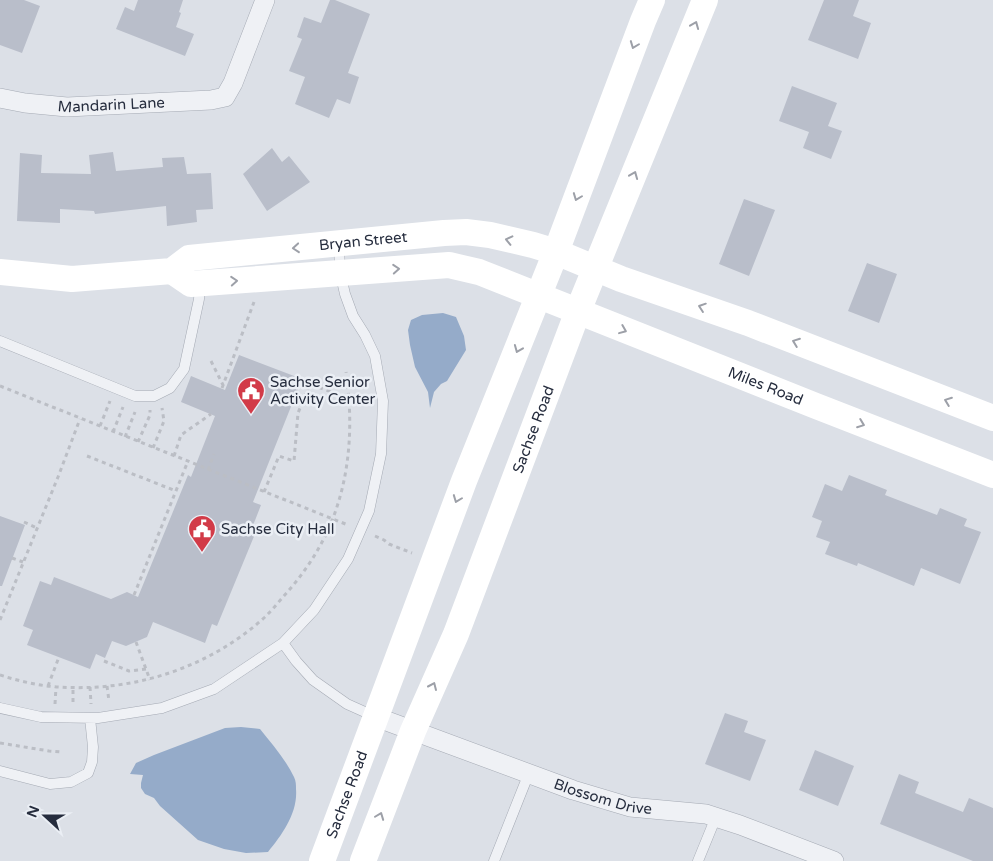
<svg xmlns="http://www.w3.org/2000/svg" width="993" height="861" font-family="'Varela Round',sans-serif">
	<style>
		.water { fill: #95abc9 }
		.building { fill: #b9beca }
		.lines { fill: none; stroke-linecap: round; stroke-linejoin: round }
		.lane-casing { stroke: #a5aab4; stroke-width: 11 }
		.street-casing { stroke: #a5aab4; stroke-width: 20 }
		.path { stroke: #bbbec5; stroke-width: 3; stroke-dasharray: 4 4; stroke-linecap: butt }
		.lane { stroke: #eff1f5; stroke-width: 10 }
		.street { stroke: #eff1f5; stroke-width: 19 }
		.secondary { stroke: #fff; stroke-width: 26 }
		.oneway { stroke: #9da0a8 }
		.labels { text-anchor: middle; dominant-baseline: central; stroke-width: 5; stroke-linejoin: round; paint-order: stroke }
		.street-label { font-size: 15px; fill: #262d3e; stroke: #ebeff5 }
		.poi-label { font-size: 15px; fill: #262d3e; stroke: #ebeff5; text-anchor: start }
	</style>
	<rect width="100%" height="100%" fill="#dce0e7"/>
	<!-- water -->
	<path class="water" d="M443 313 456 317 464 336 466 350 447 381 441 384 434 392 430 408 428 392 415 367 410 345 408 330 411 320 422 315Z
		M241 727 260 729C272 744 286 760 294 777 296 781 296 785 296 789 298 813 282 835 268 852L246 853 224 849 198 840 160 806 154 798 145 794 141 788V783L143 775 130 774 136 763 154 755 225 728Z"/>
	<!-- building -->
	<path class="building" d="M0 0H24L40 6 22 53 0 45Z
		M138 0H183L179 12 181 13 176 27 194 34 185 56 116 29 125 7 134 11Z
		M330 0H335L370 14 348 73 359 77 350 104 337 99 329 118 295 104 305 77 289 71 302 39 297 37 304 17 321 23Z
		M824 0H859L853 16 871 23 858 59 808 40Z
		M792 86 837 103 828 126 842 131 831 159 803 148 809 132 779 121Z
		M272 148 282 162 289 156 310 182 267 211 243 174Z
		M113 152 116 171 163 167 162 158 184 157 187 174 211 173 213 209 196 210 197 222 167 226 166 206 95 214 94 211 60 209V223L17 221 20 153 42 155 41 173 91 174 89 155Z
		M744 199 775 210 749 276 719 264Z
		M867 263 897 274 879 323 848 311Z
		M239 355 302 379 253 502 261 505 252 528 257 529 217 626 212 624 205 643 153 622 147 637 126 646 112 641 105 658 96 654 90 669 27 645 33 630 23 626 40 581 51 585 54 577 111 599 127 592 138 597 188 475 191 477 215 416 181 402 191 376 225 390Z
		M849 475 887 490 885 495 937 515 940 508 967 519 964 526 981 532 960 584 921 568 914 586 858 563 857 566 825 554 830 542 816 537 822 521 812 517 825 484 842 491Z
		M0 516 25 525 2 586H0Z
		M725 713 748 721 744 732 766 740 750 781 705 764Z
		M815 750 854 766 838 806 799 790Z
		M899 774 919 782 915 793 963 812 969 798 993 808V861H973L880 824Z"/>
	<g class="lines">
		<defs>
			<path id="lane" d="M0 341 135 396H154L170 388 184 369 199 299 200 283
				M283 643 296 661 313 680 347 704 376 717
				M0 708 41 717 98 718 162 708 214 689 283 643 314 610 348 559 369 511 381 454 383 401 375 356 365 335 353 316 345 294 340 272 339 244
				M0 771 50 784 71 782 88 773 92 762 93 747 90 718
				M494 861 529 773
				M698 861 716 817"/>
			<g id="street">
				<path id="s1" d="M0 98 25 103 67 107 211 100 225 97 233 83 265 0"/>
				<path id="s2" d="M376 717 573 790 630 807 706 814 740 825 834 861"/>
			</g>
		</defs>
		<!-- lane casing -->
		<use href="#lane" class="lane-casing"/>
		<!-- street casing -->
		<use href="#street" class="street-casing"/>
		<!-- path -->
		<path class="path" d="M211 361 223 385
			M0 386 348 525
			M222 388 254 302
			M100 426 110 401
			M113 432 123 407
			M125 437 135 412
			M138 442 150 415V410
			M153 448 164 421 162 408
			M87 456 176 491
			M174 456 181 435 211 414
			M208 470 214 454
			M264 492 279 456 294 461 298 413 310 384 350 399
			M24 522 37 528
			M375 536 384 540 389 544 412 553
			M12 558 23 562
			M134 595 188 461
			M0 620 58 477 80 419
			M136 642 150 680
			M104 661 129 671 146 669
			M0 675C19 681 39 686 59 687 134 692 209 668 265 617 271 611 277 604 283 597 304 574 322 547 333 518 351 471 353 421 346 372
			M48 686 59 657
			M107 686 109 701
			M90 687 91 704
			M73 702V688
			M55 704 56 687
			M0 743 49 751 62 752"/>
		<!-- lane -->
		<use href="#lane" class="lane"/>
		<!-- street -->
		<use href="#street" class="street"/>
		<!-- secondary -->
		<g class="secondary">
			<path id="s3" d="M172 271 191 284 449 265 479 272 816 406 993 475"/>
			<path id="s4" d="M0 272 72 279 172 271 189 258 444 233 466 232 490 235 533 245 556 252 621 279 748 323 993 418"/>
			<path id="s5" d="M322 861 464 481 556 252 643 21 652 0"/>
			<path id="s6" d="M363 861 413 731 456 634 578 311 705 0"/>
		</g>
	</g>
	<!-- one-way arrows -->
	<defs><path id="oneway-chevron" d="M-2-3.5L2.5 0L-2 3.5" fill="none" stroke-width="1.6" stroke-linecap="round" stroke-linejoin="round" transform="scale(1.25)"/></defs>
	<g class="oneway">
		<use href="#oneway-chevron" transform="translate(695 25) rotate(-68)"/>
		<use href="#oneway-chevron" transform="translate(634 45) rotate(111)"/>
		<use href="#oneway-chevron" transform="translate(634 175) rotate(-68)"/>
		<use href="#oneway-chevron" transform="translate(577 197) rotate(111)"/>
		<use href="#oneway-chevron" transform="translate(509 240) rotate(-167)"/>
		<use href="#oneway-chevron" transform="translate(296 248) rotate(175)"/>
		<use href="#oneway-chevron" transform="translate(396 269) rotate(-4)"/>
		<use href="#oneway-chevron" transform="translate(234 281) rotate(-4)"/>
		<use href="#oneway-chevron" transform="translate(702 307) rotate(-161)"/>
		<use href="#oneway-chevron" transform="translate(623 330) rotate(22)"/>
		<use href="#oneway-chevron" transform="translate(796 342) rotate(-159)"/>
		<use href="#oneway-chevron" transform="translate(518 349) rotate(112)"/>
		<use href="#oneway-chevron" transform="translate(948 401) rotate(-159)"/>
		<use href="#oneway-chevron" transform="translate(861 424) rotate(21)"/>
		<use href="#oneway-chevron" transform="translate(457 499) rotate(111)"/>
		<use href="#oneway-chevron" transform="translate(433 686) rotate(-66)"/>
		<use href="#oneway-chevron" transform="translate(380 816) rotate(-69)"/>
	</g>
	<!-- icons -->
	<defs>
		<symbol id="civic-pin" viewBox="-11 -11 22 30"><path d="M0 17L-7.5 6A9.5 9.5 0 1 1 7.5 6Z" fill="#d23b48" stroke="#ebeff5"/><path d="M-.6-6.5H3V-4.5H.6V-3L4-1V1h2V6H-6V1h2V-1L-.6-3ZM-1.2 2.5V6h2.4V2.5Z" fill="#fff"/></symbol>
	</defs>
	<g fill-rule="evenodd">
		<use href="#civic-pin" x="235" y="375" width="32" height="43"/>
		<use href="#civic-pin" x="186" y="513" width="32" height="43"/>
	</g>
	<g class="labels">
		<!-- street labels -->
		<g class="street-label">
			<text stroke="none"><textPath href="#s1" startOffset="112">Mandarin Lane</textPath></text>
			<text stroke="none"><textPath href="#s4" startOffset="369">Bryan Street</textPath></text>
			<text stroke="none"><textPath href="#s3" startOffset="621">Miles Road</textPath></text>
			<text stroke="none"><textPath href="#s6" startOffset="464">Sachse Road</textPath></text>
			<text stroke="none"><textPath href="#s5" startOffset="71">Sachse Road</textPath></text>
			<text stroke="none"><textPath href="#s2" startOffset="241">Blossom Drive</textPath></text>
		</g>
		<!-- poi labels -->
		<g class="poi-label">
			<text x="270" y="382">Sachse Senior<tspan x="270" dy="17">Activity Center</tspan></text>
			<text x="221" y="529">Sachse City Hall</text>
		</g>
	</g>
	<!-- north arrow -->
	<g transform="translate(45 816) rotate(291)" stroke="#ebeff5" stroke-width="4" paint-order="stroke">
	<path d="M0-4L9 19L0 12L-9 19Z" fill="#262d3e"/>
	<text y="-8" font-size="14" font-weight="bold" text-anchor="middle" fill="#262d3e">N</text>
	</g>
</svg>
